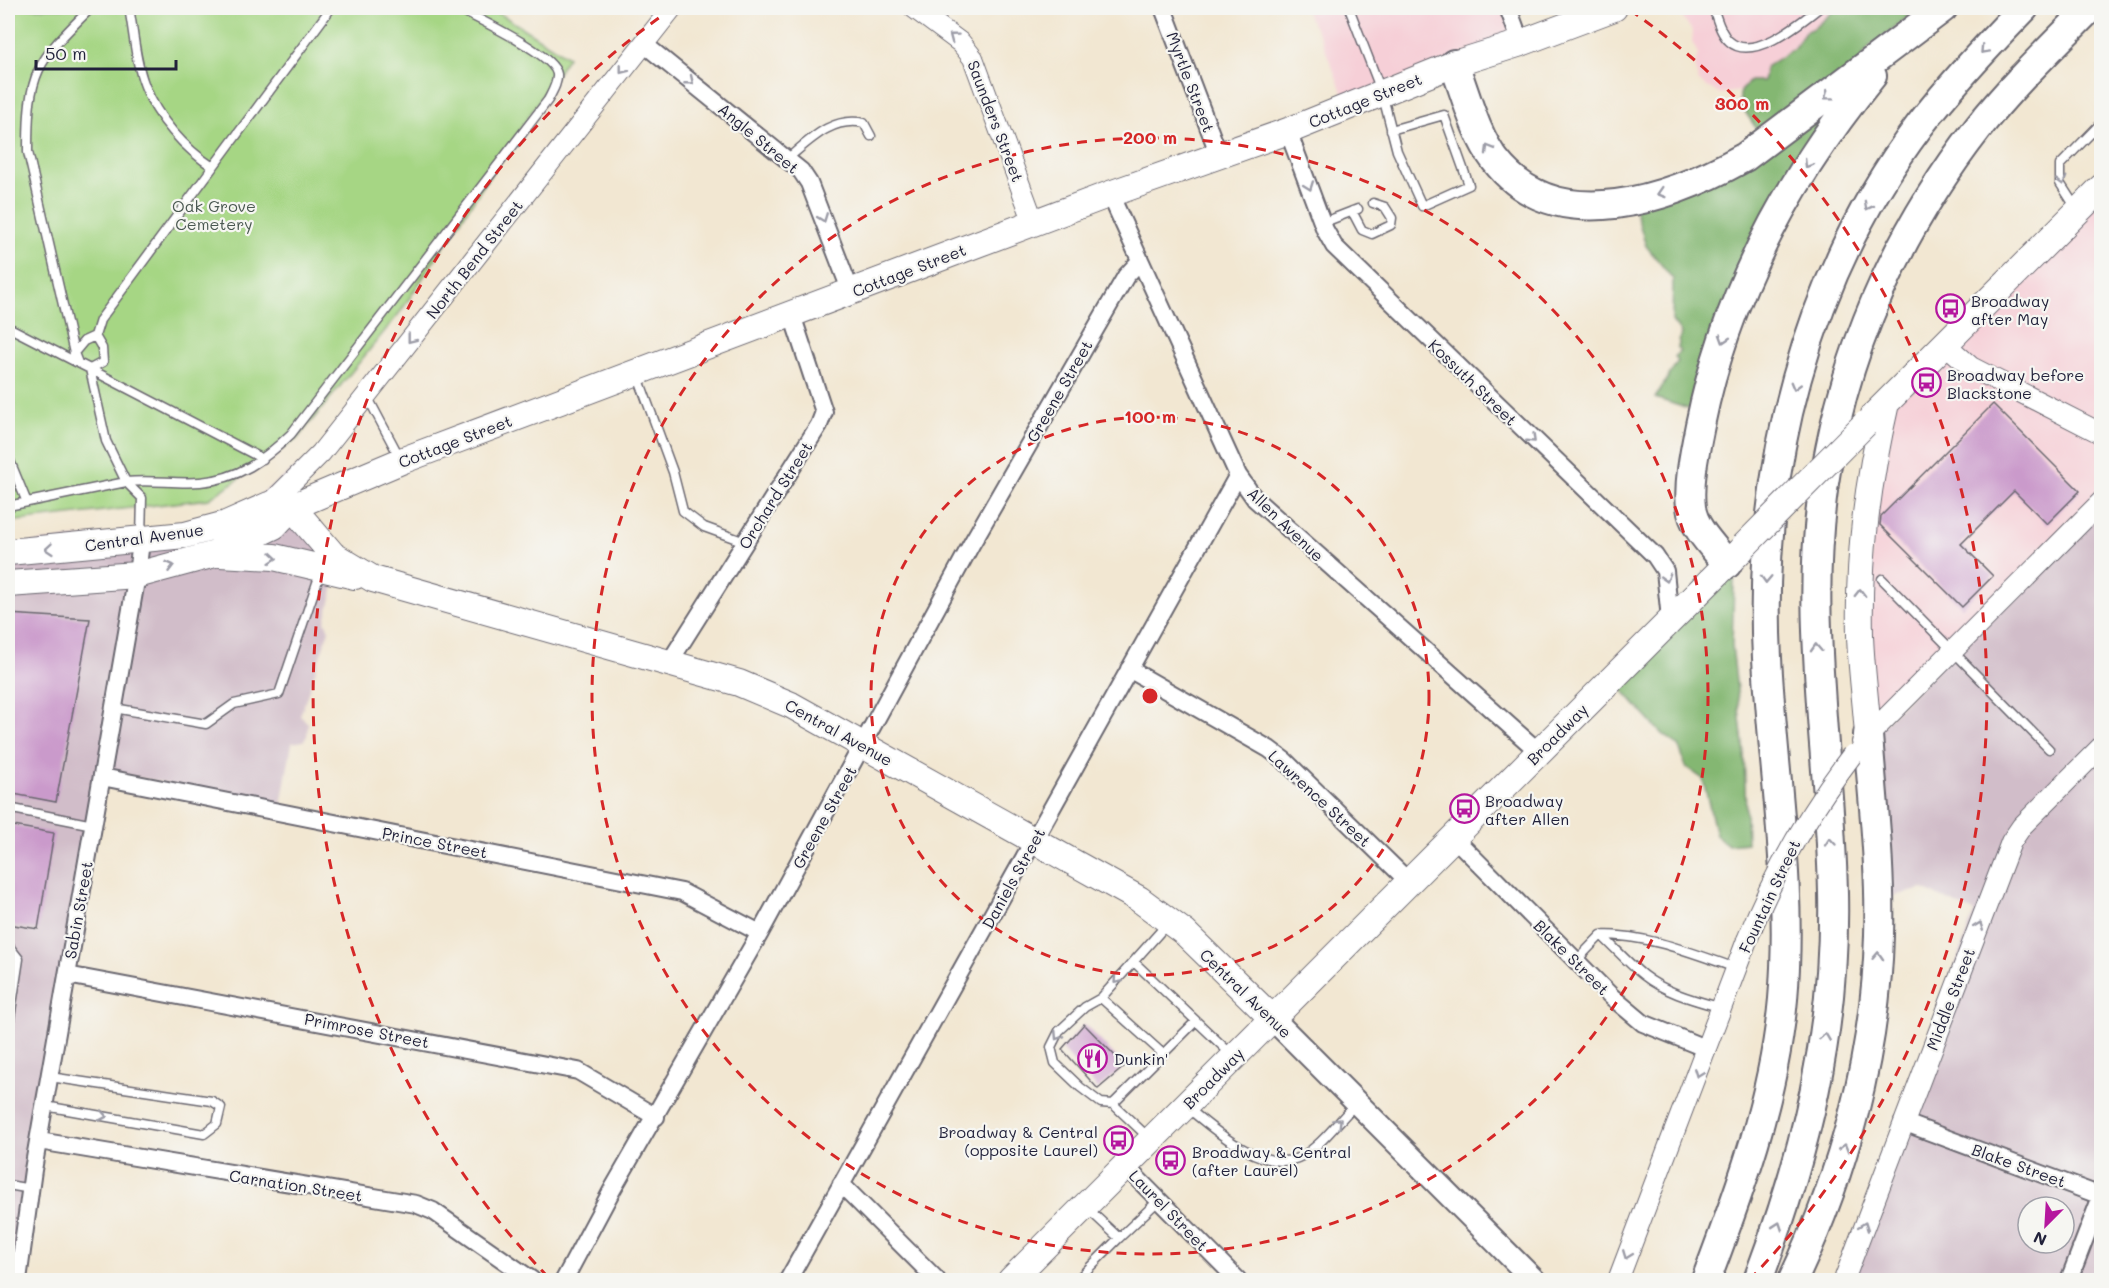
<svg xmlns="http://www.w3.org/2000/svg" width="2109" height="1288" font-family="Mali,sans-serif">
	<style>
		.built { fill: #f6cfd7 }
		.industrial { fill: #d1bdc9; fill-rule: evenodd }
		.green { fill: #a6d684; stroke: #647c60; stroke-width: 1.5 }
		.forest { fill: #84b772; stroke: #536c56; stroke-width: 1.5 }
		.building { fill: #ca9acb }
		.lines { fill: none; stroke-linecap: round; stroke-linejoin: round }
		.service-casing { stroke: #6b6770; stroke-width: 11 }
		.minor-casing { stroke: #6b6770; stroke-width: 20 }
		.tertiary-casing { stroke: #6b6770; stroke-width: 22 }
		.secondary-casing { stroke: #6b6770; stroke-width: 26 }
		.primary-casing { stroke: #6b6770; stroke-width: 28 }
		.motorway-casing { stroke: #6b6770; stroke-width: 32 }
		.service { stroke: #fff; stroke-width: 8 }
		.minor { stroke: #fff; stroke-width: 16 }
		.tertiary { stroke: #fff; stroke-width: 20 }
		.secondary { stroke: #fff; stroke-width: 22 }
		.primary { stroke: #fff; stroke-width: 26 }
		.motorway { stroke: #fff; stroke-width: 28 }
		.tertiary-bridge-casing { stroke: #6b6770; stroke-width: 22; stroke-linecap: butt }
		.primary-bridge-casing { stroke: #6b6770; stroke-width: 28; stroke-linecap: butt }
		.tertiary-bridge { stroke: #fff; stroke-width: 20 }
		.primary-bridge { stroke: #fff; stroke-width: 26 }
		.oneway { stroke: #9c9ca7 }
		.ring { fill: none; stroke: #d62828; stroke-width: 3; stroke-dasharray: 10 8 }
		.labels { text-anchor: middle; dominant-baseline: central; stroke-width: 4.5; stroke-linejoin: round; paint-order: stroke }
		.street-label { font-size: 16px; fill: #22223b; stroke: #f6f6f2 }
		.park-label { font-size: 16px; fill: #4a5851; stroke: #f6f6f2 }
		.poi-label { font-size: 16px; fill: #22223b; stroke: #f6f6f2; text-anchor: start }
		.centre { fill: #d62828; stroke: #f6f6f2; stroke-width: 3 }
		.ring-label { font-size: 18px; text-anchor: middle; font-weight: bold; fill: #d62828; stroke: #f6f6f2; stroke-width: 4.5; stroke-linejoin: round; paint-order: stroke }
	</style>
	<rect width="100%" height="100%" fill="#f6f6f2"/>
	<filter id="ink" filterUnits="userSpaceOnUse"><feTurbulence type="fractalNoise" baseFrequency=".0167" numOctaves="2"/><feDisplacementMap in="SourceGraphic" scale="12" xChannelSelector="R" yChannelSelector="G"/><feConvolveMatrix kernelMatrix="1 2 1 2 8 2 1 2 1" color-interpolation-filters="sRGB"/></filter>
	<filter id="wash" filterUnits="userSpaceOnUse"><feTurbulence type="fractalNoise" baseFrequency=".008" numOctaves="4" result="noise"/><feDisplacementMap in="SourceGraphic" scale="24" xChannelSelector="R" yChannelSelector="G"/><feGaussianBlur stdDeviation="1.35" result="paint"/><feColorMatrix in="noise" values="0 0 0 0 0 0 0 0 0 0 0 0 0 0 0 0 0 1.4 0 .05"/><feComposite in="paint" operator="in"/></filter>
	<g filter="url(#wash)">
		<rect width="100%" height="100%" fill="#f2e7d2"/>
		<!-- built -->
		<path class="built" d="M1304 8H1511L1517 33 1345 99 1321 39Z
			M1679 8H1837L1814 28 1806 31 1794 48 1766 67 1763 81H1750L1740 91 1719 94 1698 81 1695 64 1698 54 1692 42 1693 31 1684 21Z
			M2101 179V498L1872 725 1865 713 1877 412Z"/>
		<!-- industrial -->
		<path class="industrial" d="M304 462 299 499 339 567 325 621 329 630 300 716 308 723 307 736 303 741 292 743 281 805 104 771 17 1280H8V545L170 528 237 511Z
			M2101 498V1280H1843L1974 912 1923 889 1880 899 1867 742ZM2028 1207H2064V1243H2028Z"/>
		<!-- green -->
		<path class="green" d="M8 8H491L568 57 401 311 297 439 209 499 8 522Z"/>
		<!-- forest -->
		<path class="forest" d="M1837 8H1920L1869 47 1831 103 1704 414 1655 398 1678 361 1675 357 1680 351 1678 348 1681 333 1672 321 1673 279 1646 246 1632 199 1760 134 1740 104V91L1750 81H1763L1766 67 1794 48 1806 31 1814 28Z
			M1738 556 1734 582 1732 645 1744 754 1747 843 1728 845 1716 835 1703 779 1686 767 1679 746 1659 731 1613 680Z"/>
		<g id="blocks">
			<!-- building -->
			<path class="building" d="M1993 404 2080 491 2047 524 2014 491 1961 544 1993 576 1962 607 1880 525 1881 516Z
				M8 614 90 619 56 802 8 793Z
				M8 825 54 833 38 929 8 924Z
				M1084 1024 1125 1066 1098 1089 1062 1049Z"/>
		</g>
	</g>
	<g filter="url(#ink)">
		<use href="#blocks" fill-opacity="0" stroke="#6b6770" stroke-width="1.5"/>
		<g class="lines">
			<defs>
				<path id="service" d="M91 8C35 63 28 72 28 152L74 353 78 363 90 369 106 441 126 482C151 479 175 484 200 482 239 479 264 460 291 434L548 100C552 92 558 83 557 74 554 54 476 18 457 8
					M129 8C134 33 135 61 145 86 157 118 185 149 213 167L331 8
					M1349 8 1382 93 1397 151 1422 206 1469 185 1444 115 1391 130
					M1713 8C1717 18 1720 33 1729 41 1752 63 1800 23 1819 8
					M786 160C810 140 832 116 864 123L871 136
					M2076 208 2060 183V165L2102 122
					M1352 211 1362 230 1372 234 1391 225 1392 218 1385 207 1373 203
					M1322 223 1358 209
					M8 327 78 363
					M74 353 84 341 95 336 100 320 213 167
					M90 369 263 459
					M90 369 103 362 102 348 95 336
					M637 374 673 472 683 511 704 527 745 542
					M367 396 400 458
					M8 456 26 500
					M8 506 126 482 142 498 141 537
					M1882 579 2049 749
					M114 708 206 724 234 704 279 694 321 571
					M8 808 93 825
					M1601 935C1615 948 1628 963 1643 975 1666 993 1694 1000 1722 1008
					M8 945 19 959 8 1031
					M1576 961 1601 935C1649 935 1692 953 1736 968
					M1134 962 1231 1054
					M1101 998 1162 1053
					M1113 1104 1196 1021
					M45 1106 204 1134 217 1124 221 1107 212 1101 50 1077
					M1188 1108C1214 1130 1266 1176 1302 1156 1322 1145 1339 1120 1356 1104
					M1149 1138 1113 1104 1101 1103 1080 1087 1055 1063 1051 1047 1059 1031 1085 1007 1101 998 1168 923
					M8 1185 31 1189
					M1119 1238 1159 1200
					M1077 1280 1119 1238 1086 1207"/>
				<path id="minor" d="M1163 8 1219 155
					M1508 8 1521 43
					M644 44 801 171 809 183 851 292
					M1288 131 1325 230 1334 246 1655 556 1665 571 1670 619
					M1110 194 1238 475 1255 499 1539 752
					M669 663 819 425 824 412 792 315
					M1129 669 1269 749 1285 761 1409 882
					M102 777 682 892 760 933
					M1454 838 1612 997 1643 1023 1707 1049
					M67 975 578 1071 656 1117
					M1903 1122 2101 1196
					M39 1141 416 1204 433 1211 532 1280
					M1125 1166 1238 1280
					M841 1184 937 1280
					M18 1280 33 1170 137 575 141 541
					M564 1280 612 1190 760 933 972 543 1126 276 1140 261
					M788 1280 1238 475
					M2069 1280 2102 1194"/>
				<path id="tertiary" d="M914 8 961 43 973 58 1034 223
					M1945 344 1971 367 2102 434
					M269 505 321 453 672 8
					M1862 742 2102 501
					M1618 1280 1747 940
					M1844 1280 2011 842 2022 826 2102 746"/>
				<path id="secondary" d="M1273 1019 1534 1280"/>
				<path id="primary" d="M1874 415 2102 187
					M8 552 185 535 226 524 269 505 292 507 333 555 373 579 739 683 791 705 1139 899 1185 933 1273 1019
					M220 554 274 557 355 576
					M8 584 137 575 215 554 274 526 292 507 401 461 1110 194 1288 131 1454 64 1521 43 1614 8
					M1868 735C1866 702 1861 668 1860 635 1858 554 1868 481 1886 403
					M1011 1280 1742 549"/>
				<path id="motorway" d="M1454 64C1466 95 1475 134 1495 160 1557 241 1673 197 1745 157L1943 8
					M1727 564C1715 548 1693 528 1691 507 1688 482 1695 450 1700 425 1726 296 1789 178 1872 76
					M1706 1280C1741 1188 1774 1098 1783 999 1793 885 1773 772 1767 658 1757 471 1806 276 1920 125 1952 83 1988 45 2024 8
					M1758 1280C1806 1152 1836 1031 1833 893 1830 743 1799 599 1830 449 1853 331 1905 222 1978 128 2012 85 2052 47 2090 8
					M1793 1280C1844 1173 1876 1054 1879 935 1881 868 1873 802 1868 735"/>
			</defs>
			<!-- service casing -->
			<use href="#service" class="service-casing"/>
			<!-- minor casing -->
			<use href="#minor" class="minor-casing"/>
			<!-- tertiary casing -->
			<use href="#tertiary" class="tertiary-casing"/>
			<!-- secondary casing -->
			<use href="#secondary" class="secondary-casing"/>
			<!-- primary casing -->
			<use href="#primary" class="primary-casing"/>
			<!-- motorway casing -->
			<use href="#motorway" class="motorway-casing"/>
			<!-- service -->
			<use href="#service" class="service"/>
			<!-- minor -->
			<use href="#minor" class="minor"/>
			<!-- tertiary -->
			<use href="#tertiary" class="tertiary"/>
			<!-- secondary -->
			<use href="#secondary" class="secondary"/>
			<!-- primary -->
			<use href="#primary" class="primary"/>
			<!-- motorway -->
			<use href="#motorway" class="motorway"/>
			<defs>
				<path id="tertiary-bridge" d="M1747 940C1774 872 1808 813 1852 755"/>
				<path id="primary-bridge" d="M1743 547 1865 424"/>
			</defs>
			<!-- tertiary-bridge casing -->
			<use href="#tertiary-bridge" class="tertiary-bridge-casing"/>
			<!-- primary-bridge casing -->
			<use href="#primary-bridge" class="primary-bridge-casing"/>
			<!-- tertiary-bridge -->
			<use href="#tertiary-bridge" class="tertiary-bridge"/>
			<!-- primary-bridge -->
			<use href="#primary-bridge" class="primary-bridge"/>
		</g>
		<!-- one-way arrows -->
		<defs><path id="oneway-chevron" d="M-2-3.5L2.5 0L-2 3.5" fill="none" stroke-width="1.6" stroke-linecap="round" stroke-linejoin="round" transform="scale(1.5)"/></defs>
		<g class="oneway">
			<use href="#oneway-chevron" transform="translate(953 37) rotate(-143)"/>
			<use href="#oneway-chevron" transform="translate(1984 50) rotate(133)"/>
			<use href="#oneway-chevron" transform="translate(623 70) rotate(128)"/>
			<use href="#oneway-chevron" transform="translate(690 81) rotate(39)"/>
			<use href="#oneway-chevron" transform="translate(1828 96) rotate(143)"/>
			<use href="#oneway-chevron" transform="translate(1489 149) rotate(-120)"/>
			<use href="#oneway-chevron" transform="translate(1808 164) rotate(122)"/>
			<use href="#oneway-chevron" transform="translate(2062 181) rotate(74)"/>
			<use href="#oneway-chevron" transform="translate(1309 186) rotate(70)"/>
			<use href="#oneway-chevron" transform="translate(1661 193) rotate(163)"/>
			<use href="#oneway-chevron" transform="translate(1868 206) rotate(119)"/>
			<use href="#oneway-chevron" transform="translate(823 218) rotate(69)"/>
			<use href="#oneway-chevron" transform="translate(411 339) rotate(128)"/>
			<use href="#oneway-chevron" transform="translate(1724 339) rotate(108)"/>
			<use href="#oneway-chevron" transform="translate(1795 386) rotate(105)"/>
			<use href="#oneway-chevron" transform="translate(1532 439) rotate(44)"/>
			<use href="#oneway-chevron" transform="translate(49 549) rotate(175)"/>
			<use href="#oneway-chevron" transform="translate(273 558) rotate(5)"/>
			<use href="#oneway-chevron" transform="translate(170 566) rotate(-15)"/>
			<use href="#oneway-chevron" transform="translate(1666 578) rotate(74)"/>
			<use href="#oneway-chevron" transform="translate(1766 579) rotate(92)"/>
			<use href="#oneway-chevron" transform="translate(1860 593) rotate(-89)"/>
			<use href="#oneway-chevron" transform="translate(1816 648) rotate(-93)"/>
			<use href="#oneway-chevron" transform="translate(1830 842) rotate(-95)"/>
			<use href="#oneway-chevron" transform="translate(1979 926) rotate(-69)"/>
			<use href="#oneway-chevron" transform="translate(1878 956) rotate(-87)"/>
			<use href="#oneway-chevron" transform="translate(1117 980) rotate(131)"/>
			<use href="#oneway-chevron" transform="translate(1058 1036) rotate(123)"/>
			<use href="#oneway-chevron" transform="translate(1825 1037) rotate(-82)"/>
			<use href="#oneway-chevron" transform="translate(1698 1073) rotate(111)"/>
			<use href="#oneway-chevron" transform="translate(103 1116) rotate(10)"/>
			<use href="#oneway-chevron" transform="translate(1338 1122) rotate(-45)"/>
			<use href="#oneway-chevron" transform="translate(1844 1148) rotate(-74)"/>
			<use href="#oneway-chevron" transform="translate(1778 1226) rotate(-71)"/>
			<use href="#oneway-chevron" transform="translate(1864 1226) rotate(-70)"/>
			<use href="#oneway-chevron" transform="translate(1627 1255) rotate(111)"/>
		</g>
	</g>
	<!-- distance rings -->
	<g class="ring">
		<circle cx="1150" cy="696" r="279"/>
		<circle cx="1150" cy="696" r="558"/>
		<path d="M548 1277A837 837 0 0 1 670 10M1630 10A837 837 0 0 1 1752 1277"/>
	</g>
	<!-- icons -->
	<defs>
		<symbol id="bus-ring" viewBox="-11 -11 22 22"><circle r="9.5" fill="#f6f6f2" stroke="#b5179e" stroke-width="1.5"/><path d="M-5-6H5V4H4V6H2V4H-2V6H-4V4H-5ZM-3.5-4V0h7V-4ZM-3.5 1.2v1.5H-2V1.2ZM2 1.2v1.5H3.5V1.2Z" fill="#b5179e"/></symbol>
		<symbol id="restaurant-ring" viewBox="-11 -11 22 22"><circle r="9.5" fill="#f6f6f2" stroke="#b5179e" stroke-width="1.5"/><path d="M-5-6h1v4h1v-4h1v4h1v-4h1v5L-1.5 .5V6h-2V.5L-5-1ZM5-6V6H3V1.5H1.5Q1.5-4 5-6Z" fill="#b5179e"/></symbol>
	</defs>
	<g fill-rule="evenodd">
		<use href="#bus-ring" x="1934" y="292" width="33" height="33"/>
		<use href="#bus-ring" x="1910" y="366" width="33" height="33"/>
		<use href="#bus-ring" x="1448" y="792" width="33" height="33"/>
		<use href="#restaurant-ring" x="1076" y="1042" width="33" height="33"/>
		<use href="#bus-ring" x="1102" y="1124" width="33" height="33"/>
		<use href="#bus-ring" x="1154" y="1144" width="33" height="33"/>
	</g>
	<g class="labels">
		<!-- street labels -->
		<g class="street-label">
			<text transform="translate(1191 82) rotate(69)">Myrtle Street</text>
			<text transform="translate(1365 100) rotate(-22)">Cottage Street</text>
			<text transform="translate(996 121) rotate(69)">Saunders Street</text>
			<text transform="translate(759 138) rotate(40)">Angle Street</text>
			<text transform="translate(474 259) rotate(-52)">North Bend Street</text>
			<text transform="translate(909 270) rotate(-21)">Cottage Street</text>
			<text transform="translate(1473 382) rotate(44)">Kossuth Street</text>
			<text transform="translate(1059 391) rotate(-60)">Greene Street</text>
			<text transform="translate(455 441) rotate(-21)">Cottage Street</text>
			<text transform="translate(775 495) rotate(-58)">Orchard Street</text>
			<text transform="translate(1286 524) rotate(44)">Allen Avenue</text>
			<text transform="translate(144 537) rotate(-8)">Central Avenue</text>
			<text transform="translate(839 732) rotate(29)">Central Avenue</text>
			<text transform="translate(1557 734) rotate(-45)">Broadway</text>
			<text transform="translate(1320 798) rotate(43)">Lawrence Street</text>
			<text transform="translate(824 817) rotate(-61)">Greene Street</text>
			<text transform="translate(435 842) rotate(11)">Prince Street</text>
			<text transform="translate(1013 878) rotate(-61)">Daniels Street</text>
			<text transform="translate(1769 896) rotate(-65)">Fountain Street</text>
			<text transform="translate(78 910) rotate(-80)">Sabin Street</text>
			<text transform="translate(1572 957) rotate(45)">Blake Street</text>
			<text transform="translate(1246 993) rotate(44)">Central Avenue</text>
			<text transform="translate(1950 999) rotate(-69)">Middle Street</text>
			<text transform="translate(367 1030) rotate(11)">Primrose Street</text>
			<text transform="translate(1213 1078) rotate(-45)">Broadway</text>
			<text transform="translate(2019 1165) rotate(20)">Blake Street</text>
			<text transform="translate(296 1185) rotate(9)">Carnation Street</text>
			<text transform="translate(1169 1210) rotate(46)">Laurel Street</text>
		</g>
		<!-- park labels -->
		<g class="park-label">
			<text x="214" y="205">Oak Grove<tspan x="214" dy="18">Cemetery</tspan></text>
		</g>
		<!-- poi labels -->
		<g class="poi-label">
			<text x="1971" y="300">Broadway<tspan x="1971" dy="18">after May</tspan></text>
			<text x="1947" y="374">Broadway before<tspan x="1947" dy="18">Blackstone</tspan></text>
			<text x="1485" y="800">Broadway<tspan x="1485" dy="18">after Allen</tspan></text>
			<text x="1114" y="1058">Dunkin'</text>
			<text x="1098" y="1131" text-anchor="end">Broadway &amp; Central<tspan x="1098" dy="18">(opposite Laurel)</tspan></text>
			<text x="1192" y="1151">Broadway &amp; Central<tspan x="1192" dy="18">(after Laurel)</tspan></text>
		</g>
	</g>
	<circle cx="1150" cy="696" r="9" class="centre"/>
	<g class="ring-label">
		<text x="1742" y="110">300 m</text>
		<text x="1150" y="144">200 m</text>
		<text x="1150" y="423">100 m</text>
	</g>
	<!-- margin -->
	<rect width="2109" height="1288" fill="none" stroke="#f6f6f2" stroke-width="30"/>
	<!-- north arrow -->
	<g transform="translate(2046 1225) rotate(204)"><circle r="28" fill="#f6f6f2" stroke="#a1a1a9" stroke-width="1.5"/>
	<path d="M0-4.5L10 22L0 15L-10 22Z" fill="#b5179e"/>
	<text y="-9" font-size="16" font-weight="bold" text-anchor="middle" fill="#22223b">N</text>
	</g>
	<!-- scale -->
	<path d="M36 60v9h140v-9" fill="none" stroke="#22223b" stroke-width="3"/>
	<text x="45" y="60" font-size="18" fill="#22223b" stroke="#f6f6f2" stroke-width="4.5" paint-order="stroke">50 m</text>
</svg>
